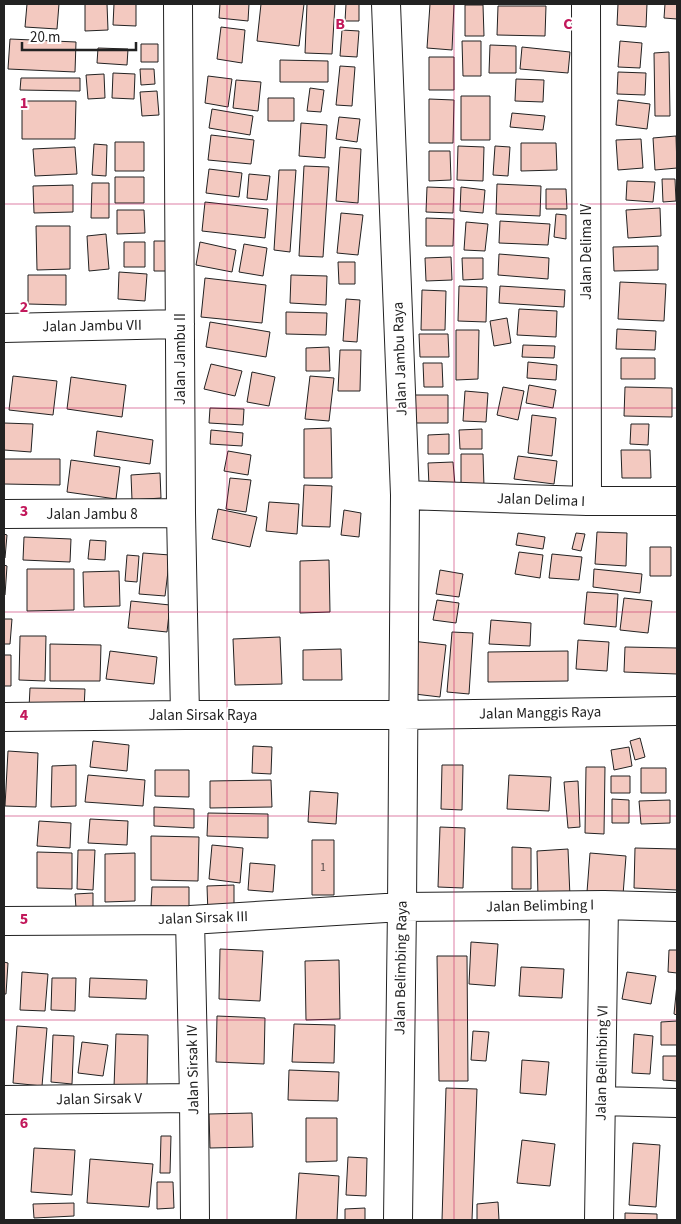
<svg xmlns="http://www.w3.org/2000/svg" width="681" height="1224" font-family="'Source Sans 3',sans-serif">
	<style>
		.building { fill: #f3c9c0; stroke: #222 }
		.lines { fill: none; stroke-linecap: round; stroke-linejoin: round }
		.minor-casing { stroke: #222; stroke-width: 30 }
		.minor { stroke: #fff; stroke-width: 28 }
		.grid { fill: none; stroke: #c2185b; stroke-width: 1; stroke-opacity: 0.55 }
		.labels { text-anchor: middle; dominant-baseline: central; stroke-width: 4; stroke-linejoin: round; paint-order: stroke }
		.number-label { font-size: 12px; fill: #564c4a }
		.street-label { font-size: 15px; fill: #222; stroke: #fff }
		.grid-label { font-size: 16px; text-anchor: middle; font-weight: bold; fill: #c2185b; stroke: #fff; stroke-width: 4; stroke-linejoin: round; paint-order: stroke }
	</style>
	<rect width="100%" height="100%" fill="#fff"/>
	<!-- building -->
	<path class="building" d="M27 4H59L57 29 25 27Z
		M85 4H107L108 30 85 31Z
		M114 4H136V26L113 25Z
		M220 4H249L248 21 219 18Z
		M261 4H304L299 46 257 41Z
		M307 4H335L332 54 305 53Z
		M346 4H359V21H345Z
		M430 4H454L452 50 427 48Z
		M618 4H647L646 27 617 25Z
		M665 4H677V19L664 18Z
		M465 5H483L484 36H465Z
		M498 6H546L545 36 497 35Z
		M221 27 245 30 242 63 217 59Z
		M342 30 359 31 357 57 340 56Z
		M10 39 76 42 75 72 8 69Z
		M462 41H481V76H463Z
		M620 41 642 43 640 68 618 67Z
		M141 44H158V62H141Z
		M490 45 516 46V73H489Z
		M522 47 570 52 568 73 520 69Z
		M98 48 128 49 127 65 97 63Z
		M669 52 670 116H655L654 53Z
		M429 57H454V90H429Z
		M280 60 328 61V82H280Z
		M340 66 355 67 352 106 336 105Z
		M140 69H154L155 84 141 85Z
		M618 72 646 73 645 95 617 94Z
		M113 73 135 74 134 99 112 98Z
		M104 74 105 98 88 99 86 75Z
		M208 76 232 79 228 107 205 103Z
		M21 78H80V91L20 90Z
		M516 79 544 80 543 102 515 101Z
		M236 80 261 82 258 111 233 108Z
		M310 88 324 90 321 112 307 111Z
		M157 91 159 115 142 116 140 92Z
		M461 96H490V140H461Z
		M268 98H294V121H268Z
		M429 99 454 100 453 143H429Z
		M618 100 650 104 647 129 616 125Z
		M22 101H76L75 139H22Z
		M212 109 253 116 250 135 209 128Z
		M512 113 545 116 543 130 510 127Z
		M339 117 360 119 357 142 336 139Z
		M301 123 327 125 325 158 299 156Z
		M211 135 254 140 251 164 208 160Z
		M676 136 677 168 655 170 653 138Z
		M641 139 643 168 618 170 616 140Z
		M115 142H144V171H115Z
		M521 143H556L557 170 521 171Z
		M94 144 107 145 106 176 92 175Z
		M458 146 484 147 483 181 457 180Z
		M495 146 510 147 508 176 493 175Z
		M75 147 77 174 35 176 33 149Z
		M340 147 361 149 358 203 336 201Z
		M429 151H450L451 180 429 181Z
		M304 166 329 167 323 257 299 256Z
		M209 169 242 173 239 197 206 193Z
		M279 170H296L290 252 274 250Z
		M249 174 270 176 267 200 247 198Z
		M115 177H144V203H115Z
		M662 179H675L676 201 663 202Z
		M627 181 655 182 653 202 626 200Z
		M92 183H109V218H91Z
		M497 184 541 186 540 216 496 214Z
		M73 185V212L34 213 33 186Z
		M427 187 454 188 453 213 426 212Z
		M461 187 485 190 483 213 460 211Z
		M546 189H566L567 209H546Z
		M205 202 268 209 265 238 202 231Z
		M660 208 661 236 628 238 626 210Z
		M117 210H144L145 233 117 234Z
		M341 213 363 215 358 255 337 253Z
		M556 214 566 215V239L554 237Z
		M426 218 454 219 453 246H426Z
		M500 221 550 224 548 245 499 243Z
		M466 222 488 224 485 251 464 250Z
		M36 226H70V269L37 270Z
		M106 234 109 269 89 271 87 236Z
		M154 241H170L169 271H154Z
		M124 242H145V267H124Z
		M200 242 236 250 232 272 196 265Z
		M244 244 267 248 263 276 239 272Z
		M658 246V270L614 271 613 247Z
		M499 254 549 258 548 279 498 275Z
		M451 257 452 280 426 281 425 258Z
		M462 258H483V279L463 280Z
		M338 262H355V284H339Z
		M119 272 147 274 145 301 118 299Z
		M28 275H66V305L28 304Z
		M291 275 327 276 326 305 290 303Z
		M205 278 266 285 262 323 201 317Z
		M620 282 666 284 664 321 618 319Z
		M459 286 487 287 486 322 458 321Z
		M500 286 565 290 564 307 499 303Z
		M422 290 446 291 445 330H421Z
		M346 299 360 300 357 342 343 341Z
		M519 309 557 311 556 337 517 335Z
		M286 312 327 313 326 335 286 334Z
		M507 318 511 343 494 346 490 321Z
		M210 322 270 332 266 357 206 347Z
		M617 329 656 331 655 350 616 349Z
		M456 330H479L478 379 456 380Z
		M419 334H448L449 357H420Z
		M523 345 555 346 554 358 522 357Z
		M329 347 330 371H306V348Z
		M340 350H361L360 391H338Z
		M621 358H655V379H621Z
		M528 362 557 365 556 380 527 378Z
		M423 363H442L443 387H424Z
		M211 364 242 371 235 396 204 389Z
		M252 372 275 377 269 406 247 402Z
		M13 376 57 381 53 415 9 410Z
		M310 376 334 378 329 421 305 419Z
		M71 377 126 385 122 417 67 409Z
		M529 385 556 390 553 408 526 403Z
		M503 387 524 391 518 420 497 415Z
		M625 387 672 388V417L624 416Z
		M465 391 488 393 486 422 463 421Z
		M414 395H448V423H414Z
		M210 408 244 409 243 425 209 423Z
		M532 415 556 418 552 456 528 453Z
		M4 423 33 424 31 452 4 450Z
		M631 424H649L648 445 630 444Z
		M331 428 332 478H304V429Z
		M482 429V449H460L459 430Z
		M211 430 243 433 242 446 210 444Z
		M97 431 153 440 150 464 94 456Z
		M449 434V454H428V435Z
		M621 450H650L651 478H622Z
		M228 451 251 455 248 475 224 471Z
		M461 454H483L484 487H461Z
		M518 456 557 461 554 484 514 479Z
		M4 459H60V485L4 484Z
		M71 460 120 467 116 499 67 492Z
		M453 462 455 485 429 486 428 463Z
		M160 473 161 498 132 500 131 475Z
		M230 478 251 480 246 512 226 509Z
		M304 485 332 486 330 527 302 526Z
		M269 502 299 504 297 534 266 531Z
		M218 509 257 517 250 547 212 539Z
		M344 510 361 513 359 537 341 535Z
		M597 532 627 533 626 566 595 564Z
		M518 533 545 537 543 549 516 545Z
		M576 533 585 534 581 551 572 549Z
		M4 534 7 535 5 558H4Z
		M24 537 71 539 70 562 23 560Z
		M90 540 106 541 105 560 88 559Z
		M650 547H671V576H650Z
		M519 552 543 555 540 578 515 574Z
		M143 553 170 555 165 596 139 594Z
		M552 554 582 557 579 580 549 578Z
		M127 555 139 556 137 582 125 581Z
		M329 560 330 612 300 613V561Z
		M4 565 7 566 5 595H4Z
		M27 569H74V610L27 611Z
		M594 569 642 574 640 593 593 587Z
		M440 570 463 574 459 597 436 594Z
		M119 571 120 606 84 607 83 572Z
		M587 592 618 594 616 627 584 624Z
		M624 598 652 601 648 633 620 630Z
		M437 600 459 603 456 623 433 620Z
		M131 601 170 605 167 632 128 628Z
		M4 619H12L10 644H4Z
		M491 620 531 623 530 646 489 644Z
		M452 632 473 633 469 694 447 692Z
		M20 636H46L45 681 19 680Z
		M280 637 282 684 235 685 233 639Z
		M578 640 609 642 607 671 576 669Z
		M412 641 446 645 440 697 406 693Z
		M50 644 101 645 100 681H50Z
		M625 647 677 648V674L624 672Z
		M341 649 342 680H303V650Z
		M110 651 157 657 154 684 106 679Z
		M568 651V681L488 682V652Z
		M4 655H11V686H4Z
		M30 688 85 689 84 709 29 708Z
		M640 738 645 757 635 760 630 741Z
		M93 741 129 745 127 771 90 767Z
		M253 746 272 747 271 774 252 773Z
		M629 747 632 766 614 770 611 750Z
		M8 751 38 753 36 807 5 806Z
		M76 765V806L51 807 52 766Z
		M442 765H463L462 810 441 809Z
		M586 767H605L604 834 585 833Z
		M641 768H666V793H641Z
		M155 770H189V797L155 796Z
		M88 775 145 780 143 806 85 802Z
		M509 775 551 777 549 811 507 809Z
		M611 776H630V793H611Z
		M271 780 272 807 210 808V781Z
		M578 781 580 827 568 828 564 782Z
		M310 791 338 793 336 824 308 822Z
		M612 799 629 800V823H612Z
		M670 800V823L641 824 639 801Z
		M154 807 194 809V828L154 826Z
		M208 813 268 814V838L207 836Z
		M90 819 128 821 127 845 88 843Z
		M39 821 71 823 70 848 37 846Z
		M440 827 465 828 463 888 438 887Z
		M151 836 199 837 198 881 151 880Z
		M312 840H334V895H312Z
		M212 845 243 848 240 883 209 879Z
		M512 847 531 848V889H512Z
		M635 848 677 849V890L634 888Z
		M568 849 570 897 538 898 537 851Z
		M78 850H95L93 890 77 889Z
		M37 852 72 853V889L37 888Z
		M135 853V901L105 902V854Z
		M590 853 626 856 623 895 587 892Z
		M250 863 275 865 273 892 248 890Z
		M234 885V914H208L207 886Z
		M152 887H189V907L151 906Z
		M93 893V907L76 908 75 894Z
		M471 942 498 944 495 986 469 984Z
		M220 949 263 951 260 1001 219 999Z
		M669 950H677V973L668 972Z
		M437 956H467L468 1081H439Z
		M339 960 340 1019 306 1020 305 961Z
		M4 962 8 963 6 994H4Z
		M521 967 564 969 562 998 519 996Z
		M22 972 48 974 45 1011 20 1010Z
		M627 972 656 976 651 1004 622 999Z
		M52 978H76L75 1011 51 1010Z
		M90 978 147 980 146 999 89 997Z
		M677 984V1015L674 1014Z
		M217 1016 265 1018 264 1064 216 1062Z
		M677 1021V1045H661V1022Z
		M294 1024 335 1025 334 1063 292 1062Z
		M17 1026 47 1028 42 1086 13 1083Z
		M473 1031 489 1032 486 1061 471 1060Z
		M116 1034 148 1035 147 1088 114 1087Z
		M634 1034 653 1036 650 1074 632 1073Z
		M53 1035 74 1036 72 1084 51 1082Z
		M82 1042 108 1045 103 1076 78 1073Z
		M663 1056H677V1081L663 1080Z
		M522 1060 549 1062 546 1095 520 1093Z
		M289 1070 339 1072 338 1101 288 1100Z
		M446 1088 477 1089 472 1220H442Z
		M252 1113 253 1147 210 1148 209 1114Z
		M306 1118H337V1161L306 1162Z
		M161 1136H171L170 1173H160Z
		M522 1140 555 1144 550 1186 517 1183Z
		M633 1143 660 1145 656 1207 629 1205Z
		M34 1148 75 1150 72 1195 31 1192Z
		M348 1157 367 1158 366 1196 346 1195Z
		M90 1159 153 1164 149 1207 87 1203Z
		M299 1173 339 1176 337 1220H296Z
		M157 1182H173L174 1208 157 1209Z
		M498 1202 499 1220H477V1204Z
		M74 1203V1216L34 1218 33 1204Z
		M365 1208V1220H345V1209Z
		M625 1213 657 1214V1220H625Z"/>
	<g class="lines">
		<defs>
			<path id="minor" d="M178 4 181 513 185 715
				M386 4 405 495 402 907 398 1220
				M586 4 587 501
				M4 328 180 324
				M405 495 587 501H677
				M4 514 181 513
				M4 717 185 715H403L677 711
				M190 920 194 1098 195 1220
				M4 921 190 920 402 907 604 905 677 907
				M4 1100 194 1098
				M601 1101 677 1103
				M599 1220 604 905"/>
		</defs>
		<!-- minor casing -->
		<use href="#minor" class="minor-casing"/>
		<!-- minor -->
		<use href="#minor" class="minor"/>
	</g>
	<!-- grid -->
	<path class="grid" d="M227 4V1220M454 4V1220M4 204H677M4 408H677M4 612H677M4 816H677M4 1020H677"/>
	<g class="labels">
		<!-- number labels -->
		<g class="number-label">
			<text x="323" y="867">1</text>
		</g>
		<!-- street labels -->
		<g class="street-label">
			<text transform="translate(586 252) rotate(-90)">Jalan Delima IV</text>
			<text transform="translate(92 326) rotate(-1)">Jalan Jambu VII</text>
			<text transform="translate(180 359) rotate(-90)">Jalan Jambu II</text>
			<text transform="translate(400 359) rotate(-92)">Jalan Jambu Raya</text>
			<text transform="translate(541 500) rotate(2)">Jalan Delima I</text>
			<text x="92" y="514">Jalan Jambu 8</text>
			<text transform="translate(540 713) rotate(-1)">Jalan Manggis Raya</text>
			<text x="203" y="715">Jalan Sirsak Raya</text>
			<text transform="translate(540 906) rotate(-1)">Jalan Belimbing I</text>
			<text transform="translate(203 918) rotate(-2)">Jalan Sirsak III</text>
			<text transform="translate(401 968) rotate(-89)">Jalan Belimbing Raya</text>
			<text transform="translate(602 1063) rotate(-89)">Jalan Belimbing VI</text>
			<text transform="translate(193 1070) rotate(-91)">Jalan Sirsak IV</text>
			<text transform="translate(99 1099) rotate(-1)">Jalan Sirsak V</text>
		</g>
	</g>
	<g class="grid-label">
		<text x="340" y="29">B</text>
		<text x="568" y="29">C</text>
		<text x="24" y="108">1</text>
		<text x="24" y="312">2</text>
		<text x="24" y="516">3</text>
		<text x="24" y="720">4</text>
		<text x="24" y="924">5</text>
		<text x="24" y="1128">6</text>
	</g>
	<!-- border -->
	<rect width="681" height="1224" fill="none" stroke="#222222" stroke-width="10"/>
	<!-- scale -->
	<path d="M22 42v8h114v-8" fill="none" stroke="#222222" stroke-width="2.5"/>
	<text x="30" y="42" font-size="15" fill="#222222" stroke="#ffffff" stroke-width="4" paint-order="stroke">20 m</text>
</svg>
